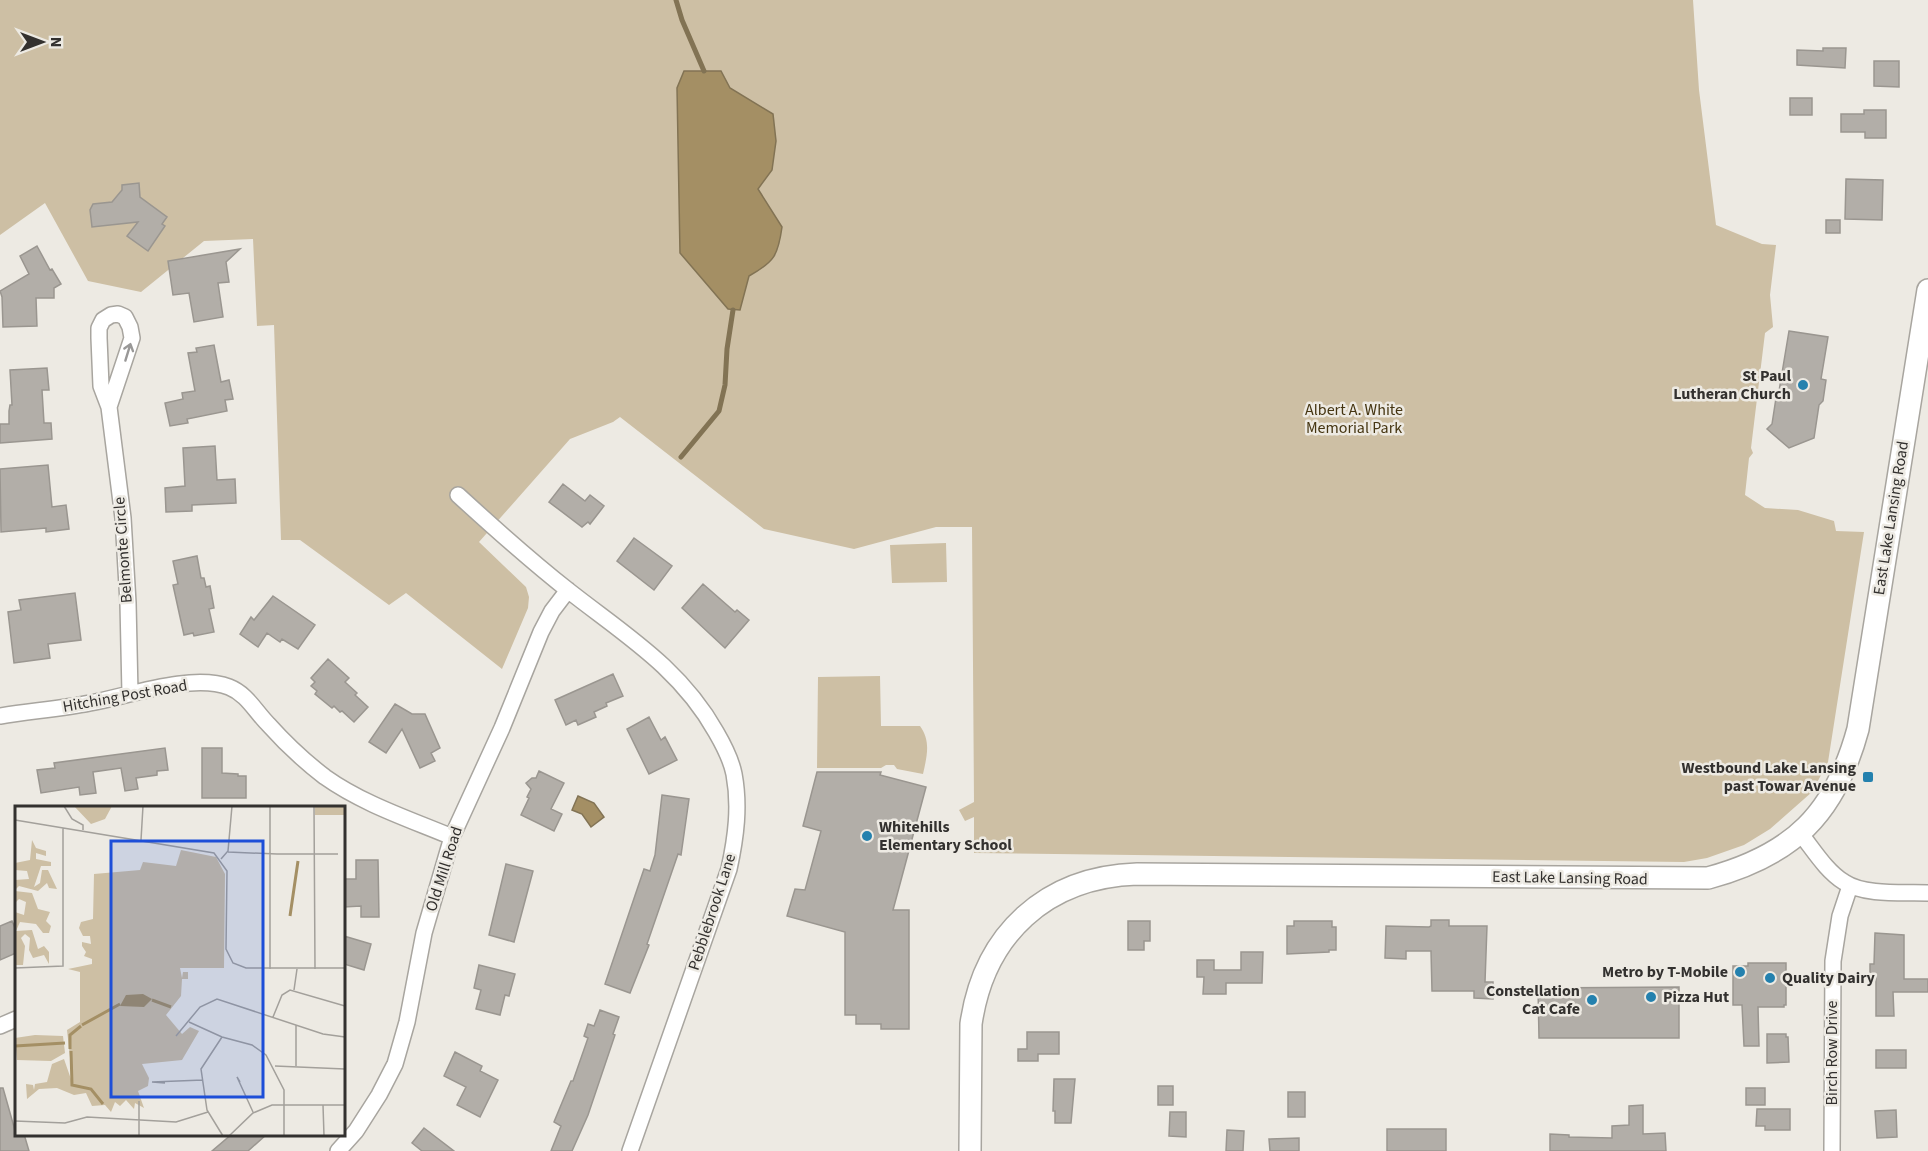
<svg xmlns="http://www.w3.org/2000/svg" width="1928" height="1151" font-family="'Source Sans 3',sans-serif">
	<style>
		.green { fill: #cdbfa4 }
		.water { fill: #a48f64; stroke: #827354; stroke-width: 1.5 }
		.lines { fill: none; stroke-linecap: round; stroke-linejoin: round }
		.stream { stroke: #827354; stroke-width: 5 }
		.building { fill: #b2aea8; stroke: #9a9690; stroke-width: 1.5 }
		.street-casing { stroke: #a8a59f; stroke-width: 18 }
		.secondary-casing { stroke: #a8a59f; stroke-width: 24 }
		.street { stroke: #fff; stroke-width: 15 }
		.secondary { stroke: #fff; stroke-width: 21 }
		.oneway { stroke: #999897 }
		.poi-dot { fill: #2481ae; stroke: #edeae3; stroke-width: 2 }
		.labels { text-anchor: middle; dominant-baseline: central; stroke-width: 5; stroke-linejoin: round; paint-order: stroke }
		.poi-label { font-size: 16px; font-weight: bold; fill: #33312f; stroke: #edeae3; text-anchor: end }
		.park-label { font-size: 16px; fill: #453511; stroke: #edeae3 }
		.street-label { font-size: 16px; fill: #33312f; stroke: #edeae3 }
		.inset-river { fill: none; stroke: #a48f64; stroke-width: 3 }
		.inset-road { fill: none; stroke: #a3a09b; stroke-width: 1.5 }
		.view { fill: #1d4ed8; fill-opacity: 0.15; stroke: #1d4ed8; stroke-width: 3 }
		.inset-edge { fill: none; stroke: #33312f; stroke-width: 3 }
	</style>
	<rect width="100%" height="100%" fill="#edeae3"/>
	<!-- green -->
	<path class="green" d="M0 0H1693L1699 90 1716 225 1762 244 1776 245 1770 295 1773 327 1765 333 1751 448 1753 453 1749 458 1745 495 1765 508 1798 510 1834 521 1836 531 1864 532 1828 762 1812 792 1770 829 1744 845 1707 858 1684 862 974 853V817L965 821 959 810 974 802 972 527H936L854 549 764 529 620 417 613 422 570 439 479 542 526 587 529 597 528 608 502 669 406 593 389 605 300 540H281L274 325 257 326 253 239 204 241 141 292 88 281 45 203 0 235Z
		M946 543 947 582 892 583 890 545Z
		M880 676 881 726H920C931 741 927 756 923 774L897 769 894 765H886L881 768H817L818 677Z"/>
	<!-- water -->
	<path class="water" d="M684 71H721L730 88 773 114 776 141 772 170 758 189 782 227C778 256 774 262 749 276L740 310 728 309 680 253 677 88Z
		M578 796 594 803 604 817 591 827 582 814 572 810Z"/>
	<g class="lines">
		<!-- stream -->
		<path class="stream" d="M676 0 682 20 704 71
			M681 457 719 411 725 385 727 349 733 310"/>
	</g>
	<!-- building -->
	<path class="building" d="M1823 48H1846L1845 68 1797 65V50L1823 51Z
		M1874 61H1899V87L1874 86Z
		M1790 98H1812V115H1790Z
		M1864 110H1886V138H1865V132H1841V114H1864Z
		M1846 179 1883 180 1882 220 1845 219Z
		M139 183 140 197 167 217 162 224 165 226 148 251 127 236 138 222 92 227 90 210 93 204 112 202 122 190V185Z
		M1826 220H1840V233H1826Z
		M37 246 50 270 52 269 61 284 54 288V298H36L37 326 3 327 2 297 0 291 29 274 20 256Z
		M240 249 226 262 229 282 218 283 223 317 194 322 189 293 173 295 168 261Z
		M1789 331 1828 337 1821 379 1826 380 1823 401 1819 405 1814 438 1789 448 1767 429 1772 424 1776 398 1774 393 1779 391Z
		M214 345 221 382 229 380 233 399 225 400 227 411 187 419 188 423 170 426 165 403 183 399 182 393 195 391 188 353 197 352 196 348Z
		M47 368 49 390H42L44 423H51L52 439 0 443V424H9V411L10 405H12L10 370Z
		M215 446 217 480 235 479 236 503 192 505V511L166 512 165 488 185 486 183 448Z
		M48 465 52 507 66 505 69 529 46 532V528L1 532 0 469Z
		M563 484 585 501 590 495 604 506 590 524 588 522 582 527 549 502Z
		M634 538 672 566 654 590 617 561Z
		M197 556 201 578H204L206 587 210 586 214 608 209 609 214 632 194 636 193 633 184 635 173 585 178 584 173 561Z
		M703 584 735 612 737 610 749 620 725 648 682 608Z
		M75 593 81 640 48 644 50 658 14 663 8 612 21 610 19 600Z
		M273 596 315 625 298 649 282 639 280 642 267 633 258 647 240 634 251 617 254 620Z
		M328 659 349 678 345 682 357 693 355 695 368 707 354 722 342 711 340 712 334 706 332 708 315 694 317 691 311 686 315 682 311 678Z
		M613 674 623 696 606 703 607 706 594 712 596 717 578 725 576 720 566 725 555 700Z
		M395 704 412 714H425L440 748 431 753 435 761 420 768 402 729 386 753 369 742Z
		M649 717 661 740 665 737 677 760 649 774 627 729Z
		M165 748 168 770 157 771V775L136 778 138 789 125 791 121 768 93 772 96 793 80 795 79 787 41 793 37 770 55 768 54 763Z
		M202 748H222V773L238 774V776H246V798H202Z
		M539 771 564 783 551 809 562 814 554 831 521 815 529 798 527 797 531 789 526 783 532 778H536Z
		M817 772H881L880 775 926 787 893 910H909V1029H881V1024H856V1015H845V932L787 916 795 889 805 890 821 831 803 826Z
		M662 795 689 799 681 855 678 854 647 944 649 945 630 993 605 984 644 869 650 871 655 855Z
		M356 860H378L379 917H361V906L344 907V879H356Z
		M506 864 533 871 514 942 489 935Z
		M1431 920H1449V926H1487L1485 982H1493V999L1474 998V991H1432L1431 951H1406V959L1385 958 1386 926 1429 927 1431 926Z
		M12 921 16 930V953L0 960V926Z
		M1128 921H1150V941H1144V950H1128Z
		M1294 921H1332V927H1336V950H1329V952L1287 954V926H1294Z
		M1875 933 1904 935V979H1928V992H1893L1894 1016H1876V978H1870V964H1874Z
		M344 936 371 944 364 970 344 964Z
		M1241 952H1263L1262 983H1226V994H1203L1204 977H1197V960H1214V970H1241Z
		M1748 963H1786V1005H1784V1007H1758L1759 1046H1744L1742 1005H1733V966H1748Z
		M479 965 515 974 509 996 505 995 500 1015 476 1009 481 990 474 988Z
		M1679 987V1038H1539L1538 988Z
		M600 1010 619 1017 613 1034 615 1035 588 1115 572 1151H551L561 1126 554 1122 571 1081H573L588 1038 584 1036 588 1024 594 1026Z
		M1027 1032H1059V1054H1038V1061H1018V1049H1027Z
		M1767 1034H1786V1037H1788L1789 1062 1767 1063Z
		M1876 1050H1906V1068H1876Z
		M455 1052 482 1066 480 1071 498 1080 480 1117 457 1105 466 1087 444 1076Z
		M1054 1079H1075L1071 1123H1055V1111H1053Z
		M1158 1086H1173V1105H1158Z
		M0 1088H3L16 1134H24L29 1151H0Z
		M1746 1088H1765V1105H1746Z
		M1288 1092H1305V1117H1288Z
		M1643 1105V1134L1665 1133 1666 1151H1550V1134L1569 1135V1137L1612 1138V1126L1629 1125V1106Z
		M1757 1109H1790V1130H1765V1126H1756Z
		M1896 1110 1897 1137 1877 1138 1875 1111Z
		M1170 1112H1186V1137L1169 1136Z
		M424 1128 454 1151H422L412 1143Z
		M1387 1129H1446V1151H1387Z
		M1227 1130 1244 1131 1243 1151H1226Z
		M232 1134H267L248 1151H212Z
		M1299 1138V1151H1270L1269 1139Z"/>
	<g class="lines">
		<defs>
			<path id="street" d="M109 407 132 338 130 327 125 317 118 314 111 315 103 320 99 328V338L101 386 109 407 123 518 128 603 130 694
				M458 495C494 528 531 561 569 591 625 635 680 668 716 732 723 744 731 759 734 774 740 806 736 837 729 869L630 1151
				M0 716C30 711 60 709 90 703 128 696 192 673 229 687 247 694 255 711 268 724 285 743 304 761 325 777 363 804 409 819 452 837
				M1800 833C1813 849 1826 871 1844 882 1865 896 1904 892 1928 893
				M0 1026 16 1019
				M338 1151 356 1131 379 1095 395 1064 407 1022 424 933 452 837 502 728 541 632 552 611 568 590
				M1832 1151 1833 961 1840 916 1850 886"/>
			<path id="secondary" d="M970 1151 971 1024C984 934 1046 877 1137 874L1708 878C1793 855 1835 814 1858 729L1928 290"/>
		</defs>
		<!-- street casing -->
		<use href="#street" class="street-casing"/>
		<!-- secondary casing -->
		<use href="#secondary" class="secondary-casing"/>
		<!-- street -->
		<use href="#street" class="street"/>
		<!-- secondary -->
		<use href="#secondary" class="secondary"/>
	</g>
	<!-- one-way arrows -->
	<defs><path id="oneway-shaft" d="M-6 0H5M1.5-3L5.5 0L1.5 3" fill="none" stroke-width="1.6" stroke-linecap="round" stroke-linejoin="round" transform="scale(1.5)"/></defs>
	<use class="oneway" href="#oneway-shaft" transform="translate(128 352) rotate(-73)"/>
	<!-- markers -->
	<g class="poi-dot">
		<circle cx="1803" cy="385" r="6"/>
		<rect x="1862" y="771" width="12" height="12" rx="3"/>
		<circle cx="867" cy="836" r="6"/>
		<circle cx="1740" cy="972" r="6"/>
		<circle cx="1770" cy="978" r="6"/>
		<circle cx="1651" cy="997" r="6"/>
		<circle cx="1592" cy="1000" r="6"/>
	</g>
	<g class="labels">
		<!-- poi labels -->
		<g class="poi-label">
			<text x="1791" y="376">St Paul<tspan x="1791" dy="18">Lutheran Church</tspan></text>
			<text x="1856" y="768">Westbound Lake Lansing<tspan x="1856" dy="18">past Towar Avenue</tspan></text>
			<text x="879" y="827" text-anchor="start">Whitehills<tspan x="879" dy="18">Elementary School</tspan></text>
			<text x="1728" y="972">Metro by T-Mobile</text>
			<text x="1782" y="978" text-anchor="start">Quality Dairy</text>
			<text x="1580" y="991">Constellation<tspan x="1580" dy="18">Cat Cafe</tspan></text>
			<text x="1663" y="997" text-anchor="start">Pizza Hut</text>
		</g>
		<!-- park labels -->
		<g class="park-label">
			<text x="1354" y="410">Albert A. White<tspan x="1354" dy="18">Memorial Park</tspan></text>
		</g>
		<!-- street labels -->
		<g class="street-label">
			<text transform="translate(1891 518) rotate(-81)">East Lake Lansing Road</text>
			<text transform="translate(123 550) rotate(-94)">Belmonte Circle</text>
			<text transform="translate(125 696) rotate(-10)">Hitching Post Road</text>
			<text transform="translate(444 869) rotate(-72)">Old Mill Road</text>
			<text transform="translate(1570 878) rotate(1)">East Lake Lansing Road</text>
			<text transform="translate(712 912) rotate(-72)">Pebblebrook Lane</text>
			<text transform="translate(1832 1053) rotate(-90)">Birch Row Drive</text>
		</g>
	</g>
	<!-- overview -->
	<g transform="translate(15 806)">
		<rect width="330" height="330" fill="#edeae3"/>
		<path d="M59 0 82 1 97 0 90 13 76 18ZM300 0H330V9H300ZM17 34 21 42 31 45V50L21 47V53L36 56V60H26L19 81 25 77 27 64H33L42 83 34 82 32 77 23 85 4 80 0 84V74L14 73 12 65 0 64V57L15 54ZM166 44 201 51 210 68 209 162H165L167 172 168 166H173V173H167L166 190 151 209 167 228 175 221 184 225 167 254 127 258 134 272 133 280 123 285 129 302 120 297 119 303 111 294 105 300 100 296 96 306 90 299 77 300 71 287 59 289 42 282 24 283 12 293 11 278 18 279 19 284 20 278 32 276 37 258 49 253 58 279 52 224 65 216V166L53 163 77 158V153L69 150 71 146 67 140V136L76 138 75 130H68L64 122 66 116 78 113 79 68 125 64 128 56 161 60ZM0 85 17 87 23 103 35 106 31 115 36 120 34 127H28L21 118 5 116 1 125 17 124 23 143 29 140 34 146V158L29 149 18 152 14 144 15 132 10 128 6 132 10 140 8 159H0V106L9 109 11 96 4 93 0 97ZM20 229 48 230 50 247 36 255 2 254 0 232Z" fill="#cdbfa4"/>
		<path d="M128 188 137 193 129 201 105 200 111 189Z" fill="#a48f64"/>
		<path class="inset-river" d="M275 110 283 55M137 194 156 201M67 219 105 198M0 240 50 237M55 243V229L66 220M56 245 57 279 76 283 88 298"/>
		<path class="inset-road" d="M49 0 57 13 68 19V24M255 0V163M299 0 300 163M0 14 199 47 212 65 211 143 218 157 231 162H330M126 34 128 0M213 46 262 48M261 48H323M206 53 213 45 217 0M0 162 48 160V22M279 184 282 163M258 211 267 189 275 184 330 200M174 216 207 231 237 239 251 249 269 284V330M281 219V260M161 230 185 201 202 193 308 228 330 231M207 231 186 263 192 304 208 330M260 260 330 263M225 276 222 271 238 306M150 277 137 276 188 274M308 299 309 330M0 315 50 317 72 311 161 316 193 306M124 330V295M214 330 238 307 257 299H330"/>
		<path class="view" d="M96 35H248V291H96Z"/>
		<rect width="330" height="330" class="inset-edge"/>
	</g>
	<!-- north arrow -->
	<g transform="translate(42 42) rotate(90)" stroke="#edeae3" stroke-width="4.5" paint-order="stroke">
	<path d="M0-4.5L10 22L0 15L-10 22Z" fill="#33312f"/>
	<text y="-9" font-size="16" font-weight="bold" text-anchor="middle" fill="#33312f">N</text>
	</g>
</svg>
